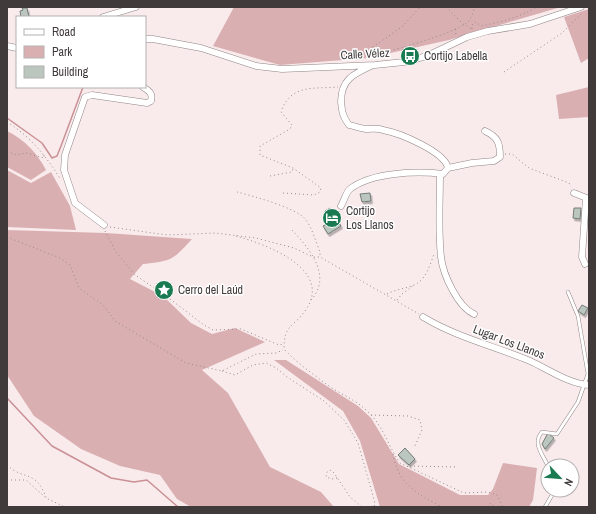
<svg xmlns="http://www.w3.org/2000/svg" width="596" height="514" font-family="'Archivo Narrow',sans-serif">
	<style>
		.green { fill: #daafb2 }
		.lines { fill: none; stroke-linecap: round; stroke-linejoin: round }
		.stream { stroke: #ca9095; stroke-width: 1.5 }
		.building { fill: #bbc6bf; stroke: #727c76; filter: url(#shadow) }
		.lane-casing { stroke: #908485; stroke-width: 4 }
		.street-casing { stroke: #908485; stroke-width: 7 }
		.path { stroke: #948b8c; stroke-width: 1; stroke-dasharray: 1 3; stroke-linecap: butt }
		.lane { stroke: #fff; stroke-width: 3 }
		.street { stroke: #fff; stroke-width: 6 }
		.labels { text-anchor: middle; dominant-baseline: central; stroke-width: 3; stroke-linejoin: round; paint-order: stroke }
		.street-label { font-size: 12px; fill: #403a3b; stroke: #fff }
		.poi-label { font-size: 12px; fill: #403a3b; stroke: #fff; text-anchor: start }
	</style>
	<defs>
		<filter id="shadow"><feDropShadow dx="1.5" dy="2.5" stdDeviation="0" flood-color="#0004"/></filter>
	</defs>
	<rect width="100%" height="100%" fill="#f9ebec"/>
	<!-- green -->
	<path class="green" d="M234 7H561L449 40 368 58 280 65 213 46Z
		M589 9V58L581 63 564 17Z
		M589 87V117L559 119 556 95Z
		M7 131C25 140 37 153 46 170L31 180 7 167Z
		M7 170 31 183 51 172 70 206 76 230 7 227Z
		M7 230 106 233 192 239C173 260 172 261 143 264L130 279 163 296 191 323 212 334 235 328 265 342 202 370 228 393 270 467 321 492 334 507H191L177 499 160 475 120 466 81 449 34 416 7 375Z
		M274 360H286L358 406 371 418 399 464 460 495H488L493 489 503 463 537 468 533 500 529 507H380L360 441 343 411Z"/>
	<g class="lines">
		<!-- stream -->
		<path class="stream" d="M7 118 42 143 52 158 57 156 61 146 83 87
			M7 398 52 446 111 478 134 482 147 480 178 507"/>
	</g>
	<!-- building -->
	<path class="building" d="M22 8H27L29 17H21L20 11 23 10Z
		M370 193 371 201 362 202 360 194Z
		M330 208 341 226 328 234 323 226 331 222 325 211Z
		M574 208H581L580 219 573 218Z
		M582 305 588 308 584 315 578 311Z
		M548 433 554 438 545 449 542 444Z
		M405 448 415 459 409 465 398 455Z"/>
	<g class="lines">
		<defs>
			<path id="lane" d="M548 466C543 455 532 443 542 432L557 434 578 402 588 374 578 316 568 292
				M545 507 555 490"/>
			<path id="street" d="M103 17 136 7
				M145 39H153L201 48 256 66 282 69 375 65 404 62 427 56 467 37 488 31 530 24 581 7
				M7 46 17 48
				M448 168 472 163 494 161 500 157C500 143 498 137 485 131
				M440 174C440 202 438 230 441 257 443 275 458 307 474 314
				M574 193 589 199
				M341 206C344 201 346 192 350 189 372 172 417 171 443 174L448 168C445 152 400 133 383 130 378 128 373 129 368 129 362 129 355 126 349 125 343 117 342 112 341 102 341 80 353 74 371 66
				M104 225 75 203 64 170 65 155 85 97 92 95 147 103 151 101C153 93 149 91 143 87
				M585 264 582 257 586 198
				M423 317C456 337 494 346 530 361 548 369 569 384 589 385"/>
		</defs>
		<!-- lane casing -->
		<use href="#lane" class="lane-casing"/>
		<!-- street casing -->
		<use href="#street" class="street-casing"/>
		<!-- path -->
		<path class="path" d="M446 7 463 24 472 29
			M455 29 456 35
			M472 29V25L476 22 481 26C502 22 519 17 537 7
			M363 54 403 26 420 7
			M358 60V57C365 52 374 55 382 53 401 48 456 33 469 21 472 17 473 12 475 7
			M504 72 562 33 582 13
			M7 122C31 137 46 156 61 180
			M7 152 17 155 26 153 44 158V155
			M505 154H512L529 168 569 183 571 187
			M270 176 292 172 293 168
			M237 192C252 196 298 208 306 220 312 228 316 242 320 252V256
			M283 193 314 195 320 192 321 188 293 168 260 155V146L290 129 292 125 281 112C290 84 314 89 338 87
			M110 227 167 235 215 233 256 238 294 248 313 257H320L419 314
			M292 230C309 248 333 276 311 300
			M105 231 116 252 135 275 162 293 204 325 213 330 241 329 279 345 284 344
			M236 236C265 244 335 269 305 311 293 328 284 324 284 349 297 363 314 375 329 386 342 395 356 400 367 411 383 425 388 446 400 463L464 493 488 492 497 495 503 507
			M7 237 60 258 70 265 79 288 103 305 115 321 186 363 222 371 256 354 276 353 283 350
			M387 294C396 289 405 289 414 285 426 280 430 265 434 254
			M397 300 402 294 414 285
			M222 371 235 375 253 365 266 363 276 368 287 377 324 401 344 420 358 443 375 503 374 507
			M371 415 408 416 420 420 422 430 414 448
			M393 454C398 484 417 494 442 507
			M7 465C24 481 35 469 46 497
			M410 466 456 467
			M337 478 332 479 326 477 327 472 330 470 334 473 350 497 362 507
			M7 480H26L46 498 65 507
			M487 507 491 503 495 507"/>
		<!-- lane -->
		<use href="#lane" class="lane"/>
		<!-- street -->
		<use href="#street" class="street"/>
	</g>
	<!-- icons -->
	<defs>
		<symbol id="bus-disc" viewBox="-11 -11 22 22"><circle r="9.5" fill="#1a7a51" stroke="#fff"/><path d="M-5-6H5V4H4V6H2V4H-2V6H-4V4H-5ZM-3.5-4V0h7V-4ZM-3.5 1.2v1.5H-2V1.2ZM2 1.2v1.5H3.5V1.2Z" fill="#fff"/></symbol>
		<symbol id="hotel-disc" viewBox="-11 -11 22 22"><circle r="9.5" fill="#1a7a51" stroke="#fff"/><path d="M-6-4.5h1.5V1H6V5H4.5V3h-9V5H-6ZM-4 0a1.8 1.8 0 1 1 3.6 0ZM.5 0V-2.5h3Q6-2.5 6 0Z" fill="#fff"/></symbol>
		<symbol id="sight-disc" viewBox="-11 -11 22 22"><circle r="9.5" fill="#1a7a51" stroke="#fff"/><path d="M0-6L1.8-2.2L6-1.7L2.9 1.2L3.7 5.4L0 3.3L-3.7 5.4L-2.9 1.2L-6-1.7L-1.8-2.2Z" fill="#fff"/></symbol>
	</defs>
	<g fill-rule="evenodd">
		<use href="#bus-disc" x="399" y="45" width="22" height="22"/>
		<use href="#hotel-disc" x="321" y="207" width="22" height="22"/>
		<use href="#sight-disc" x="153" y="279" width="22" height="22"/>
	</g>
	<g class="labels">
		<!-- street labels -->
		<g class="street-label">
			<text transform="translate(365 54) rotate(-3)">Calle Vélez</text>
			<text transform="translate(509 342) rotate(21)">Lugar Los Llanos</text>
		</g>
		<!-- poi labels -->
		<g class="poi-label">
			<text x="424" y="56">Cortijo Labella</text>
			<text x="346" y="211">Cortijo<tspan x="346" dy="14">Los Llanos</tspan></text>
			<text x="178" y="290">Cerro del Laúd</text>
		</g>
	</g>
	<!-- border -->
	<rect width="596" height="514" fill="none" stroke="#403a3b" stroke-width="16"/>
	<!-- legend -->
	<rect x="16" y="16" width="130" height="72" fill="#ffffff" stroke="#b3b0b1"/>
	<rect x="24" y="29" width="20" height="6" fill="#ffffff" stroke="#b3b0b1"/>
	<text x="52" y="36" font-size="12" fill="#403a3b">Road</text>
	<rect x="24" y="46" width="20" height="12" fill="#daafb2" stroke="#b3b0b1"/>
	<text x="52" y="56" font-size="12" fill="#403a3b">Park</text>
	<rect x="24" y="66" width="20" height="12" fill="#bbc6bf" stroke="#b3b0b1"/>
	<text x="52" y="76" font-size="12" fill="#403a3b">Building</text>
	<!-- north arrow -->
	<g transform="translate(560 478) rotate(116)"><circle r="19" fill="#ffffff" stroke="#b3b0b1"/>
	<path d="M0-3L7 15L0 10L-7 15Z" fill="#1a7a51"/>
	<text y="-6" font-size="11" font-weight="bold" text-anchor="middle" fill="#403a3b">N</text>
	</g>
</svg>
